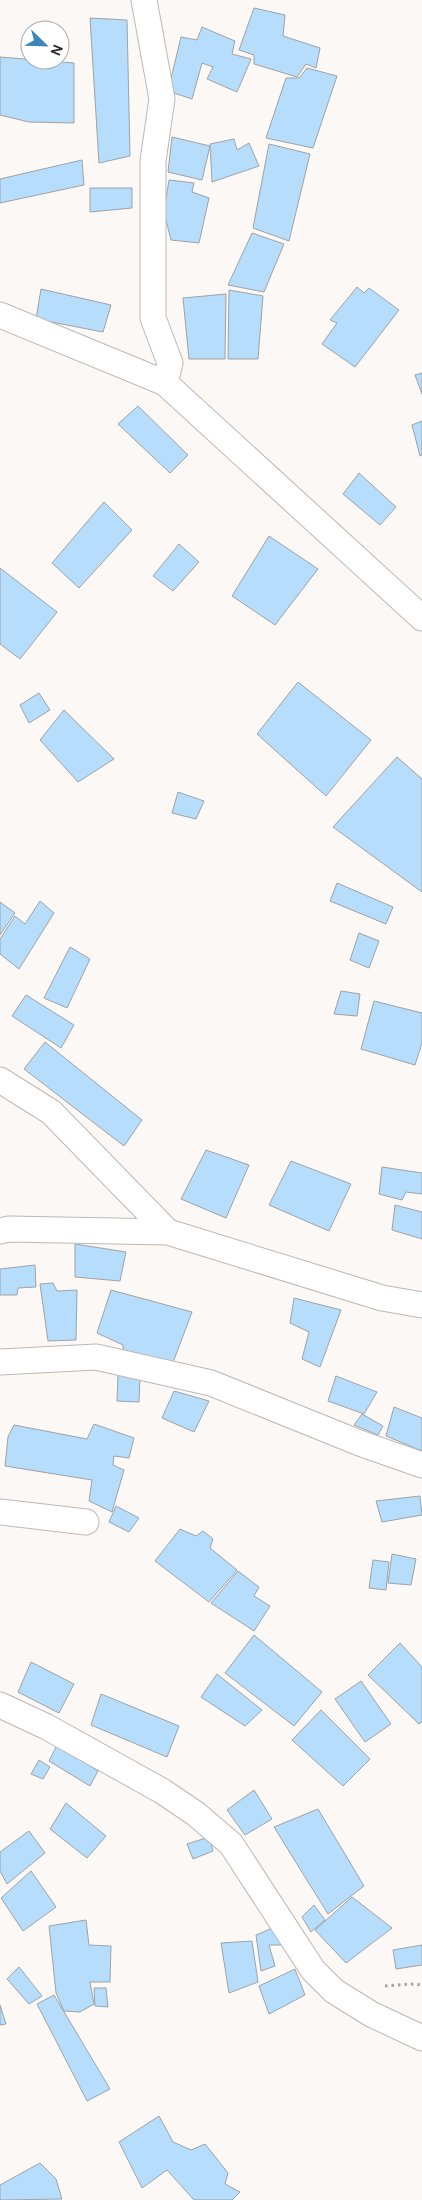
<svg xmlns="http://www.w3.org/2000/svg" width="422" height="2200" font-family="'DM Sans',sans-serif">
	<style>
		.building { fill: #b6defc; stroke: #9ea2a5 }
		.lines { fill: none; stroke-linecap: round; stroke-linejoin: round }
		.minor-casing { stroke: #bdb8b6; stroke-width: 27 }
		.path { stroke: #a7a4a2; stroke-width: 3; stroke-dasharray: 2.5 4; stroke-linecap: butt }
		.minor { stroke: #fff; stroke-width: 25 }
	</style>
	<rect width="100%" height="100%" fill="#fcf8f5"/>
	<!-- building -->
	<path class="building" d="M254 8 285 15 283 36 320 48 316 68 306 64 297 77 254 64V55L239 50Z
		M90 18 127 20 130 156 99 163Z
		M202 27 235 41 232 54 251 59 237 92 207 79 213 67 202 63 192 99 168 91 181 37 197 40Z
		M0 57 74 63V123L29 122 0 115Z
		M307 68 337 76 313 148 266 138 286 78H299Z
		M172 137 210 146 202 180 168 172Z
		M234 139 237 150 249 143 259 166 212 182 210 144Z
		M269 144 310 154 289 241 253 228Z
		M82 160 84 185 0 203V179Z
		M169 180 194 183 192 192 209 198 199 243 171 240 164 212Z
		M90 188H132V208L90 212Z
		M252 233 284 244 264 292 228 285Z
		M357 287 364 293 369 288 399 310 355 367 322 344 337 323 330 320Z
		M41 289 111 305 103 332 36 319Z
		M229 290 263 296 258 359H228Z
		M226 294 225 359H189L183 298Z
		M422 373V394L415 375Z
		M138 406 188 455 170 473 118 424Z
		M422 421V455L420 456 412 425Z
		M359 473 396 507 380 525 343 494Z
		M104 502 132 530 79 588 52 563Z
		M269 536 318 569 275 625 232 596Z
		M179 544 199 562 173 591 153 576Z
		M0 568 57 612 20 659 0 644Z
		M298 682 371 740 326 796 257 734Z
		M39 693 50 710 29 723 20 705Z
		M64 710 114 759 78 782 40 740Z
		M397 757 422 779V892L333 827Z
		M178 792 204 801 196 819 172 813Z
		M337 883 393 907 386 924 330 901Z
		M40 901 54 913 19 969 0 954V939L15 916 25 924Z
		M0 902 15 913 0 935Z
		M359 933 379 941 369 968 350 960Z
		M70 947 90 959 67 1008 44 998Z
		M341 991 360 994 357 1016 334 1014Z
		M26 995 74 1025 61 1048 12 1016Z
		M374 1001 422 1013V1043L415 1065 361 1049Z
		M45 1042 142 1120 124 1146 24 1069Z
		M206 1150 249 1165 226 1218 181 1199Z
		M291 1161 351 1184 329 1231 269 1205Z
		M382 1167 422 1173V1194L406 1192 402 1200 379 1194Z
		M395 1205 422 1212V1239L392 1230Z
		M75 1244 126 1252 120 1281 75 1277Z
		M35 1265 36 1287 18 1288 17 1295H0V1269Z
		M53 1283 57 1291 77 1290 76 1340 48 1341 40 1284Z
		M111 1290 192 1312 172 1365 123 1353V1345L97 1333Z
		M294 1298 341 1310 320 1367 302 1359 309 1332 290 1323Z
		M118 1375 140 1376 139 1402 117 1401Z
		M336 1376 377 1392 364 1414 328 1401Z
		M174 1391 209 1401 194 1432 162 1418Z
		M394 1407 422 1418V1451L386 1436Z
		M362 1414 383 1426 378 1435 354 1425Z
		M94 1424 134 1438 129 1458 114 1456 113 1465 124 1470 112 1512 89 1501 92 1480 5 1466 8 1437 14 1425 87 1439Z
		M420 1496 422 1515 382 1522 376 1501Z
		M116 1506 139 1518 129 1532 109 1522Z
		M180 1529 196 1536 203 1531 213 1539 210 1548 237 1570 209 1602 155 1561Z
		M392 1554 416 1559 411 1585 388 1583Z
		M373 1560 389 1562 386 1590 369 1588Z
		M238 1571 259 1587 254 1596 270 1606 254 1631 211 1603Z
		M254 1635 322 1692 294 1726 225 1673Z
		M400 1643 422 1667V1722L419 1724 368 1675Z
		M31 1662 74 1684 59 1713 18 1692Z
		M217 1674 262 1710 245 1726 201 1697Z
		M361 1681 391 1724 365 1742 335 1699Z
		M101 1694 179 1726 167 1757 91 1725Z
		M321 1710 370 1759 343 1786 292 1740Z
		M57 1745 98 1771 90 1786 49 1761Z
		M39 1760 50 1767 43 1779 31 1774Z
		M254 1790 272 1819 245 1835 227 1810Z
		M66 1803 106 1836 87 1858 50 1829Z
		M318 1809 364 1886 328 1914 274 1827Z
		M29 1831 45 1853 7 1884 0 1871V1852Z
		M209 1837 213 1851 193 1859 187 1844Z
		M31 1871 56 1907 23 1931 1 1898Z
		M352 1897 392 1928 346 1963 315 1930Z
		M314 1905 325 1920 311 1932 302 1917Z
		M86 1920 89 1945 111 1946 110 1982H90L94 2004 80 2012 64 2011 56 1993 49 1926Z
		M277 1926 284 1945H269L275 1966 261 1971 256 1935Z
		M252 1941 258 1982 229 1993 221 1943Z
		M422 1945V1965L396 1969 393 1950Z
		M19 1967 42 1996 29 2004 7 1979Z
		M295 1969 305 1995 269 2014 259 1986Z
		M94 1988H106L108 2007 95 2006Z
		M54 1995 110 2089 87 2101 37 2004Z
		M0 2005 6 2024 0 2025Z
		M159 2116 173 2142 191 2150 205 2144 228 2173 225 2184 240 2192 232 2200H194L167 2170 142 2188 119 2142Z
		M40 2163 56 2179 62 2199 0 2200V2185Z"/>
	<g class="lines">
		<defs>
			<path id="minor" d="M144 0 162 99 153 161V318L170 363 165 383
				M0 315 165 383 422 618
				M0 1080 51 1112 168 1232
				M0 1231 9 1229 168 1232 382 1298 422 1305
				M0 1362 96 1357 211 1383 362 1444 422 1465
				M0 1512 86 1522
				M0 1705 47 1727 162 1791 196 1814 231 1844 313 1970 334 1991 371 2014 422 2038"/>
		</defs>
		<!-- minor casing -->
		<use href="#minor" class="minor-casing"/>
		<!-- path -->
		<path class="path" d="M385 1986 411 1984 422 1985"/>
		<!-- minor -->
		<use href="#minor" class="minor"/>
	</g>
	<!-- north arrow -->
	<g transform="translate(45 45) rotate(113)"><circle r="24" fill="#ffffff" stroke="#abaaaa"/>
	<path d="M0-4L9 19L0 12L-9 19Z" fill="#3b87ba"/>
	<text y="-8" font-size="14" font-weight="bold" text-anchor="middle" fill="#2d2b2a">N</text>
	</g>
</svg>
